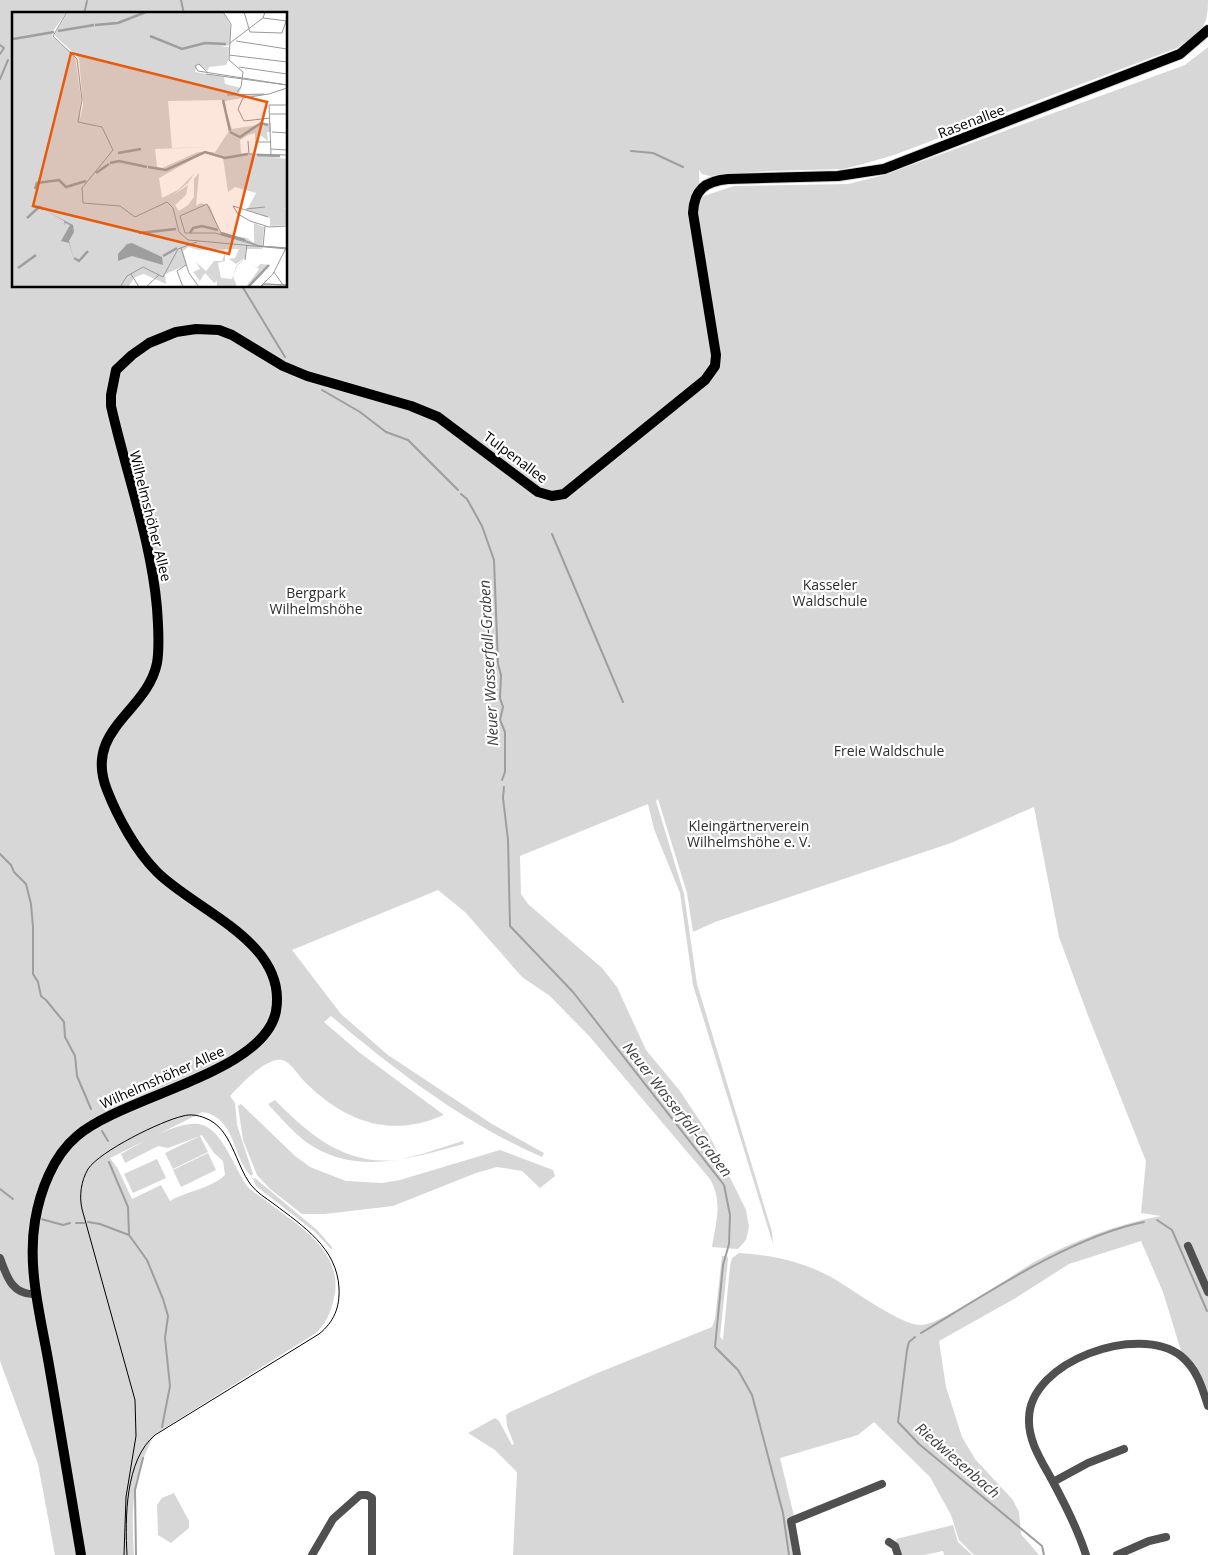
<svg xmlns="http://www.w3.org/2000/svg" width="1208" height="1555" font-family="'Open Sans',sans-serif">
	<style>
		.green { fill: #d7d7d7; fill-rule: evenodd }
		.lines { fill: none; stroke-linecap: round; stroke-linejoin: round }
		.stream { stroke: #9e9e9e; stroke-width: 2 }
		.major-casing { stroke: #dbdbdb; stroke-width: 12 }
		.minor { stroke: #505050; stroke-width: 8 }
		.major { stroke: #000; stroke-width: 10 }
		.tram { stroke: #000; stroke-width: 1 }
		.labels { text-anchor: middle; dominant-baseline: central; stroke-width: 4.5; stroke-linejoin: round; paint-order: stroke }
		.street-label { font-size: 14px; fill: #000; stroke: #fff }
		.park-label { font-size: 14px; fill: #2e2e2e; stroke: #fff }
		.water-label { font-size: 15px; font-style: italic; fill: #3f3f3f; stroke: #fff }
		.inset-river { fill: none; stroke: #9e9e9e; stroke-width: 2.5 }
		.inset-road { fill: none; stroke: #999; stroke-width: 1 }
		.view { fill: #e8590c; fill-opacity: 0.15; stroke: #e8590c; stroke-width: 2.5 }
		.inset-edge { fill: none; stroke: #000; stroke-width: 2.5 }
	</style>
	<rect width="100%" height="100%" fill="#fff"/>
	<!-- green -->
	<path class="green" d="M0 0H1208C1208 31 1200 31 1177 48L894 155 863 164 843 169 770 171 710 176 702 174 699 170V201L701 197 734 186 848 184 884 175 1185 65 1208 47V1399L1182 1354 1163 1292 1141 1241 1069 1264 1014 1299 939 1341 946 1387 962 1437 975 1459 1013 1500 1019 1512 1021 1534 1039 1555H974L959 1540 951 1515 930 1477 874 1422 858 1435 780 1458 794 1516 787 1518 793 1555H513L517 1472 495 1450 468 1433 495 1418 499 1421 512 1445 514 1444 507 1426 506 1415 510 1412 595 1374 712 1327 715 1319 722 1256H727L728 1259 720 1337 723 1340 730 1266 732 1258 739 1253C771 1255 798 1260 827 1275 849 1286 899 1325 920 1325 942 1325 1013 1274 1036 1261 1076 1240 1117 1224 1161 1216L1141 1213 1146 1161 1087 1013 1059 937 1034 807 951 843 715 922 693 932 687 893 658 799 656 801 684 894 697 984 772 1232 773 1244 693 985 680 893 654 829 648 804 520 856 521 894 528 904 602 968 617 987 646 1050 680 1091 709 1135 746 1210 749 1227 746 1240 738 1249 712 1247C716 1222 723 1202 710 1179L590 1037 550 996 522 977 465 912 438 890 292 950 341 1014 388 1055 492 1124 544 1153 542 1157C464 1123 396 1071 331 1016L324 1022 360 1053 444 1115C391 1138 347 1123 306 1083 299 1077 291 1062 282 1060 266 1057 240 1085 230 1096L235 1103 237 1125 253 1174 251 1176C232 1157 236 1118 203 1112L110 1158 118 1169 132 1199 161 1185 170 1201C187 1191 210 1189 225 1175L223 1161 214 1153 202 1135 200 1136 208 1152 173 1169 165 1153 200 1136 168 1148 158 1146 125 1163 121 1154C140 1144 181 1118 203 1125 223 1132 235 1169 247 1186 252 1191 259 1196 265 1200 295 1224 341 1248 335 1293 332 1309 328 1321 316 1333L155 1434C132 1476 131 1508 134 1555H55L38 1464 0 1361ZM14 14H286V286H14Z
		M275 1100C309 1135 348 1168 401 1159 422 1155 443 1147 463 1141L464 1144C411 1158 355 1177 306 1142 292 1131 280 1117 268 1104Z
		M241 1104 295 1156 310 1167 346 1181 382 1183 400 1180 500 1150 553 1170 555 1176 540 1188 522 1171 497 1167 476 1173 393 1206 325 1214H302L270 1189 257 1175 243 1140 238 1106Z
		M208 1153 216 1170 181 1187 173 1170Z
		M157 1159 166 1178 133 1193 124 1174Z
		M255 1178 317 1230 332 1247V1250L315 1232 256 1186 253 1179Z
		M174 1493 189 1521V1528L171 1543 158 1535 157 1505 162 1498Z
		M953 1525 958 1542 972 1555H944L943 1551 924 1555H900L896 1539Z"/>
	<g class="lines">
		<!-- stream -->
		<path class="stream" d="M181 0 184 14
			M84 14 87 1
			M0 45 4 48 0 54
			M0 79 8 60
			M631 151 653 153 683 167
			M242 286 285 357
			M322 390 360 412 386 432 408 440 458 490
			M461 494 467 499 482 526 494 560 498 664 501 675 500 698 503 707 500 720 505 732V772L502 780
			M552 534 623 702
			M504 787 503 798 508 840 510 926 573 992 724 1185 730 1215 729 1244 723 1265 715 1347 738 1370 752 1395 783 1513 789 1555
			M0 854 11 865 14 872 26 884 31 904 33 927V974L38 982 41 996 46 1000 64 1022 65 1037 75 1056 77 1076 91 1109
			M102 1131 108 1141
			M109 1162 128 1207 129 1235
			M0 1189 13 1199
			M41 1219 63 1225 70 1223
			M1157 1220 1172 1230 1207 1311
			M88 1222 100 1224 129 1235 147 1260 163 1299 168 1316 165 1338 170 1386 162 1427
			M76 1223H84
			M921 1333C984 1295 1072 1236 1144 1222
			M915 1337 909 1342 907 1350 898 1422 919 1444 1042 1546 1044 1555
			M136 1555 135 1490 143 1458"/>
		<defs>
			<path id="major" d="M81 1555C70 1491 60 1428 49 1365 41 1318 27 1269 35 1221 40 1191 53 1156 77 1136 123 1096 265 1073 276 1011 288 942 196 911 157 872 136 851 118 818 107 790 83 729 147 713 157 663 160 645 158 625 157 608 151 539 126 473 111 406V395L116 370 132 355 149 343 176 332 196 329 219 330 232 335 283 366 307 376 411 406 438 417 538 492 552 496 564 494 705 380 715 366 716 355 693 213C694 190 705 181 728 179L838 176 884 169 1180 54 1208 30"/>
		</defs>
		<!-- major casing -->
		<use href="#major" class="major-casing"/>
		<!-- minor -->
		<path class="minor" d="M1188 1246 1208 1292
			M0 1258C7 1278 13 1296 37 1294
			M1053 1482 1088 1463 1124 1449
			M889 1542 895 1546 898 1555
			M312 1555 333 1519 360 1495H367L372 1498V1555
			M797 1555 791 1521 882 1484
			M1086 1555C1078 1530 1066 1506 1053 1482 1043 1463 1028 1442 1029 1419 1029 1361 1139 1323 1181 1356 1197 1369 1202 1387 1208 1406
			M1117 1555 1149 1541 1166 1537"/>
		<!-- major -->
		<use href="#major" class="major"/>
		<!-- tram -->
		<path class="tram" d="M124 1555 126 1497 136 1436 135 1400 82 1209C79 1196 81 1181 88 1169 100 1151 161 1121 183 1116 190 1114 198 1115 205 1118 232 1128 235 1164 251 1185 257 1193 266 1198 274 1204 303 1226 337 1248 339 1288 340 1307 334 1322 319 1334L155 1435C125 1460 125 1518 127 1555"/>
	</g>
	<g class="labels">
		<!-- street labels -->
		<g class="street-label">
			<text transform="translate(971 121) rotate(-21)">Rasenallee</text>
			<text transform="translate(516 457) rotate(37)">Tulpenallee</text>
			<text transform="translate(151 516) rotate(76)">Wilhelmshöher Allee</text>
			<text transform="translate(162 1077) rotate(-24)">Wilhelmshöher Allee</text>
		</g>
		<!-- park labels -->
		<g class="park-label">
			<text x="830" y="584">Kasseler<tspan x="830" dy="16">Waldschule</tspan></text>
			<text x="316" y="592">Bergpark<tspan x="316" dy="16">Wilhelmshöhe</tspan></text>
			<text x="889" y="750">Freie Waldschule</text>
			<text x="749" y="825">Kleingärtnerverein<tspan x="749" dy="16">Wilhelmshöhe e. V.</tspan></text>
		</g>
		<!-- water labels -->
		<g class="water-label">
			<text transform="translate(488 663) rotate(-93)">Neuer Wasserfall-Graben</text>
			<text transform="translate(678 1109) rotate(52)">Neuer Wasserfall-Graben</text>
			<text transform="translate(958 1460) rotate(41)">Riedwiesenbach</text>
		</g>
	</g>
	<!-- overview -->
	<g transform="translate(12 12)">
		<rect width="275" height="275" fill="#fff"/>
		<path d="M0 0H55L41 19 40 24 63 44 69 86 68 107 71 93 67 46 42 23 56 0H211L218 12V33L209 35H217L216 49 214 53 197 55 196 59 185 52 183 60 212 65 213 72 229 76 227 82H255L213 89 214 99 220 117 259 111V120H255L256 129 248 123 243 129V121L236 123 228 128 229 141 275 147V197L271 196 275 198V213L258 214V206L235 198 244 181 223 175 216 180 211 146 202 142 217 119 210 88 156 89 160 136 202 135 143 137 145 155 150 156 186 140H202L201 143 192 141 147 166 150 186 166 178 183 161 176 171 160 184 176 173 174 183 163 193 167 199 176 193 182 185V167L187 161 184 194 189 191 198 194 207 219 213 224 235 226 242 231V211L252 215 250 237H234L233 246 224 252 217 247 223 246 227 237 187 238 176 235 171 239 175 253 153 262 154 272 132 262 123 265 116 275H0ZM213 241V249L206 251 209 266 220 267 224 254 227 251 232 248 225 254 221 264 225 275H205V269L202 271 193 261 188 269 181 260 188 257 184 250 194 259 202 249H210ZM234 248 245 256 248 252 258 253 238 275H234L247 257Z" fill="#d7d7d7"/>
		<path d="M34 199 61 213 62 220 57 229 62 248 57 231 49 229 58 213 53 211V214L52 209ZM120 231 150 245 151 253 120 244 106 249V242L115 232Z" fill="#9e9e9e"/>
		<path class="inset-river" d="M83 13 106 11 134 0M46 19 82 13M138 24 170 37 193 31 214 32M1 27 42 20M211 88 218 119M218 120 228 125 249 111 256 113M106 141 129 137M245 143 268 144M98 151 107 149 135 155M136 155 154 158 193 140 213 146 236 142M84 161 97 152M23 177 25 171 47 168 54 175 74 169M15 206 27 195 31 197M127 221 164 217M178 221 181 216 190 214 206 218M209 221 233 228M151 244 165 236M62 246 67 249 76 239M6 256 24 243M236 275 257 253"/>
		<path class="inset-road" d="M55 0 41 24 65 47 70 88 66 110 90 115 101 138 70 176 71 191 108 194 123 205 155 190 161 196 167 220 176 228 275 237M211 0 219 12 217 48 231 60 229 75 225 80M232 0 238 20 270 21 274 9M251 6 275 9M224 29 275 37M218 31 251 6 253 0M217 43 275 50M227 55 275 62M195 60 187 52 183 54 186 59 275 73M194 62 275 73M257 82 231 86 226 97 232 109 258 106M257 82 275 76M215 83 252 82M258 102H275M260 120 275 121M236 129 237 142 275 143M243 130H259M259 137 274 138M259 143 257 93H275M234 197 253 195M256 205 221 194 226 202 238 209 257 215 275 214M251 235 253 214M169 236 177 261 187 275M275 236 247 234 232 228 210 223 195 192 168 204 173 221H203L247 234 275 236M233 248 235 233M262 260 271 273M119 262 127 275M252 272 275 273M108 275 115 264 131 255 151 265 166 237 185 230M134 275 147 263M171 275 165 259 174 253M248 275 261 262 274 236M248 275 253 272 275 273"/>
		<path class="view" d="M59 41 255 90 217 242 21 194Z"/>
		<rect width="275" height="275" class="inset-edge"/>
	</g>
</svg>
